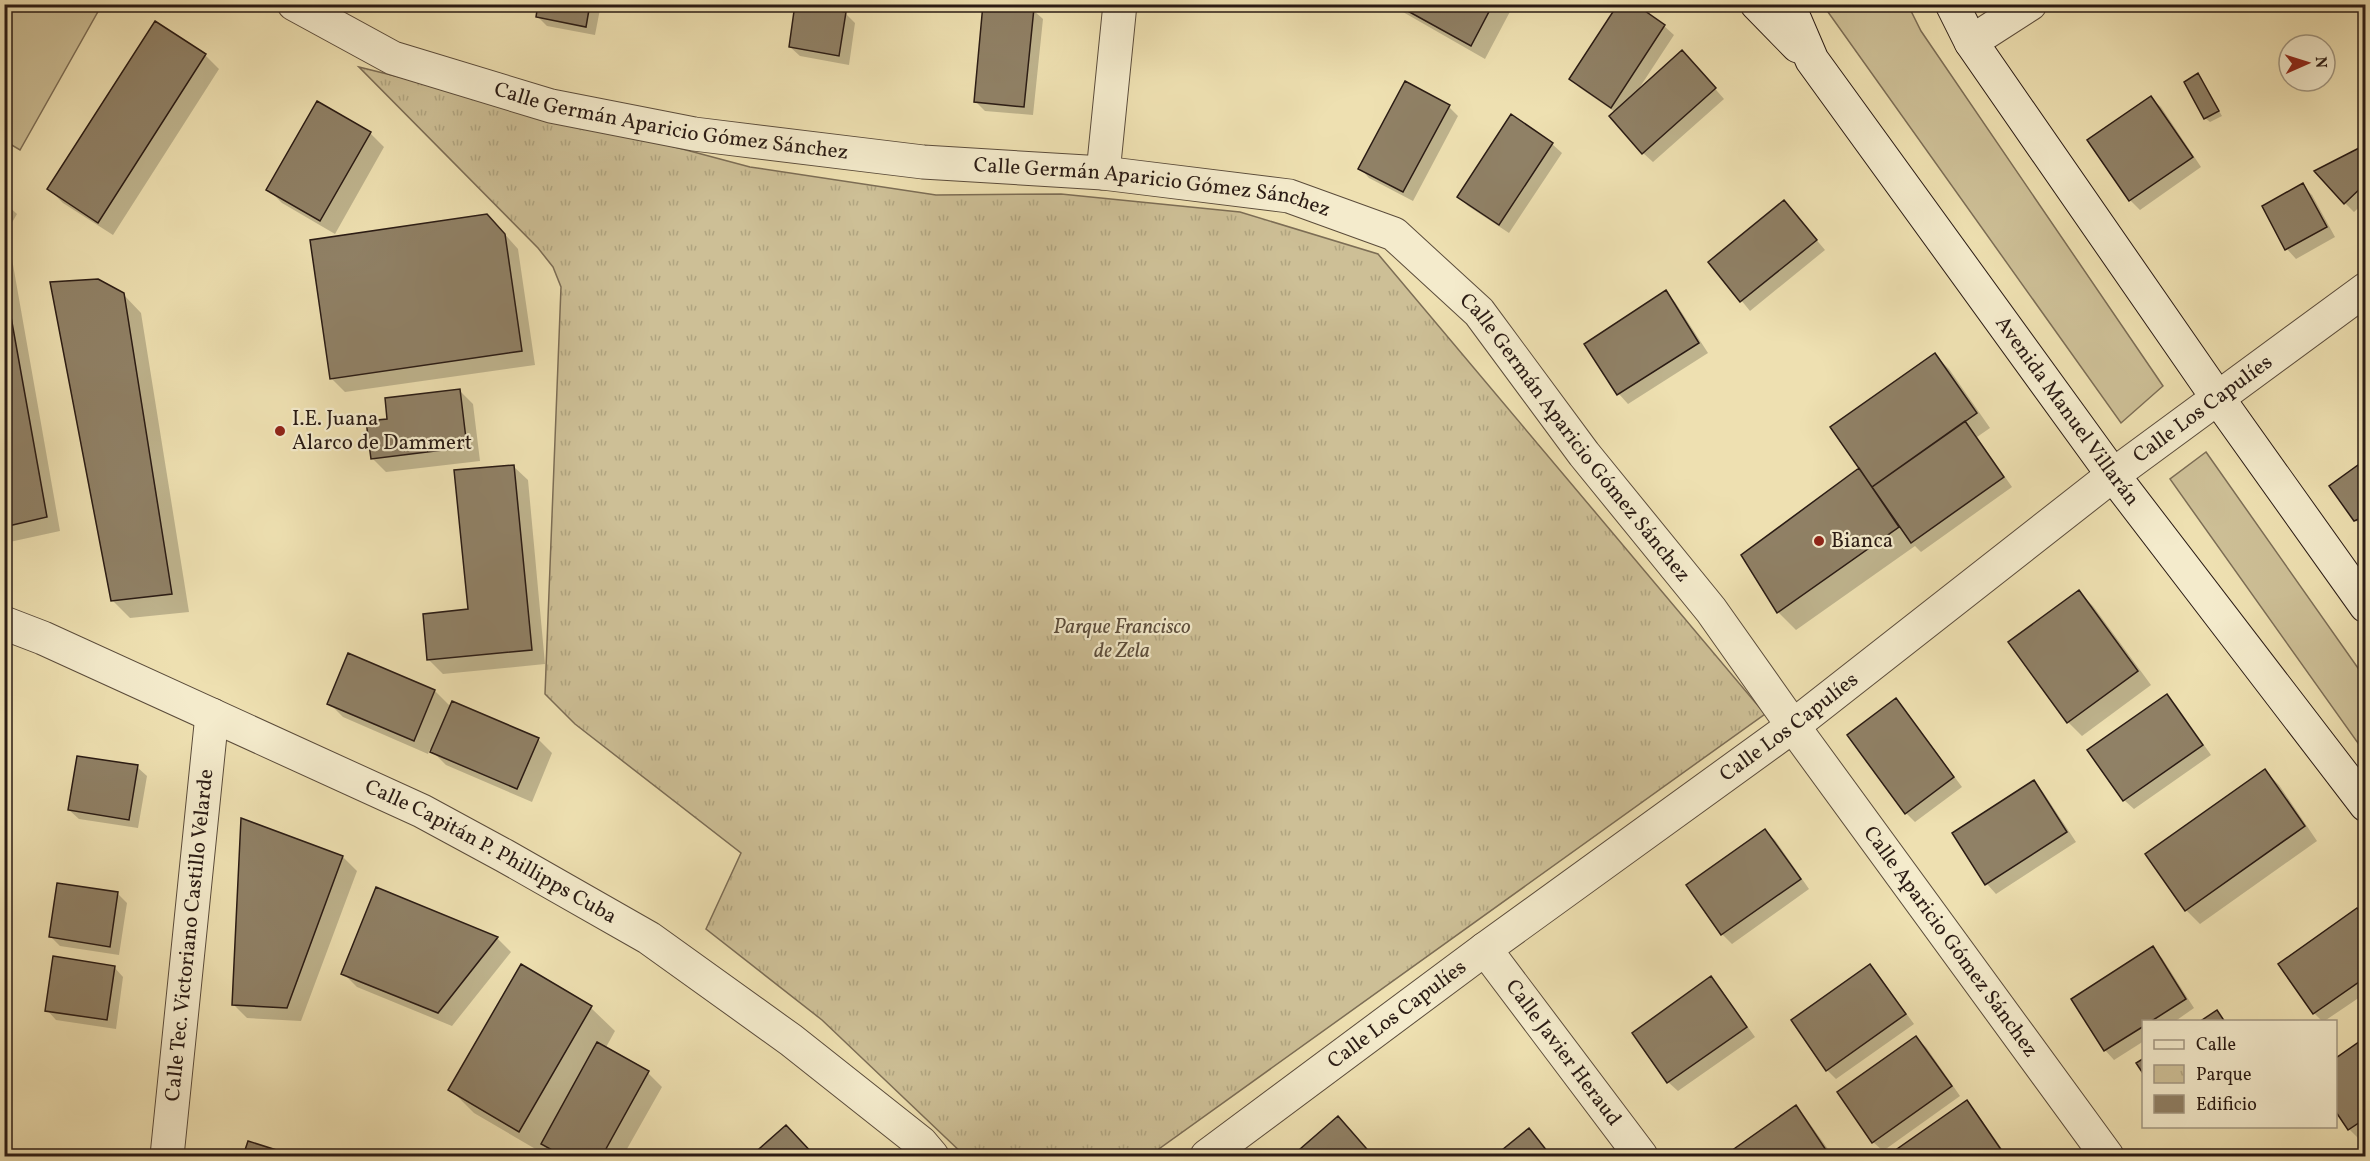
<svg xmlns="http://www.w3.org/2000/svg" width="2370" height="1161" font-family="Vollkorn,serif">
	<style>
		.grass { fill: #cdbf96; stroke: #7c6d55; stroke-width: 1.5 }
		.park { fill: url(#park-tufts); stroke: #7c6d55; stroke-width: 1.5 }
		.shadow { fill: #0003 }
		.building { fill: #908166; stroke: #2a1b14; stroke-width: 1.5 }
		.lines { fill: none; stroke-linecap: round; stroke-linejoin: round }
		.minor-casing { stroke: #5b4c3b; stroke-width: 35 }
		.secondary-casing { stroke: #2a1b14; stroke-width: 35 }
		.minor { stroke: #f4ebcc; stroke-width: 33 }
		.secondary { stroke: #f4ebcc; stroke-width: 33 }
		.poi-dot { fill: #8f2418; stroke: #f4ebcc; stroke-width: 2 }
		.labels { text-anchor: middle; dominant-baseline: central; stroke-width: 4.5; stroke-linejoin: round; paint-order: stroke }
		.street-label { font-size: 21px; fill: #2a1b14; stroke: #f4ebcc }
		.poi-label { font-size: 21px; fill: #2a1b14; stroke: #f4ebcc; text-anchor: start }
		.park-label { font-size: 21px; font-style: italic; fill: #5b4c3b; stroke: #f4ebcc }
	</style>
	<defs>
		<pattern id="park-tufts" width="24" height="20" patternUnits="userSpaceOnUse" patternTransform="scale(1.5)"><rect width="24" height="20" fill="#cdbf96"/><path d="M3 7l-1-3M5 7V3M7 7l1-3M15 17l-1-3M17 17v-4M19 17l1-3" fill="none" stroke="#b0a480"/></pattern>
	</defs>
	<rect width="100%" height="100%" fill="#eee0b1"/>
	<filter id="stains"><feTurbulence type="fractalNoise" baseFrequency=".00333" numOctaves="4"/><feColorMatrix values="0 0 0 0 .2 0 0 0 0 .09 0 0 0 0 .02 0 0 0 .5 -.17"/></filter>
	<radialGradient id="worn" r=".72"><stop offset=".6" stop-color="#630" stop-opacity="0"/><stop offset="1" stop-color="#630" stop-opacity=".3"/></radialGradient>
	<!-- grass -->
	<path class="grass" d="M94 4 100 8 20 150 5 141V5Z
		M1823 5H1908L1921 31 2163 386 2121 423Z
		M2206 452 2365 678V753L2170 479Z"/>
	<!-- park -->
	<path class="park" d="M359 67 596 126 750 167 936 195 1061 194 1240 212 1378 254 1765 714 1149 1156H965L822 1020 706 929 741 853 575 724 545 694 561 287 553 267 538 248Z"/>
	<!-- shadow -->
	<path class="shadow" d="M540 4H601L595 35 547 26 537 16Z
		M1389 4H1514L1485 59Z
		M1033 10 1043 19 1033 115 985 111 975 101Z
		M845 13 855 23 849 65 800 56 790 47Z
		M155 23 205 55 219 69 113 235 63 203 49 189Z
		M1664 26 1674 35 1638 90 1691 61 1724 99 1653 162 1643 153 1615 112 1580 88 1570 79Z
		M2198 75 2222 116 2210 122 2205 118Z
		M2151 98 2161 107 2201 167 2140 210 2130 200 2089 140Z
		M317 103 370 133 384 147 335 234 282 203 268 189Z
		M1449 107 1458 116 1413 201 1369 178 1360 168Z
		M1552 144 1562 153 1509 233 1468 206 1458 196Z
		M2366 153V201L2354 212 2345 203Z
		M2302 185 2312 195 2335 237 2296 259 2287 249 2264 206Z
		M4 202 17 214 7 231 4 230Z
		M1793 212 1825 250 1750 311 1710 262Z
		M501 230 518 249 535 365 345 392 331 378Z
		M4 238 9 242 60 531 5 543Z
		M1665 292 1675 302 1708 353 1628 404 1619 394 1586 344Z
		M123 294 141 313 189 612 130 618 112 600Z
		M1935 355 1949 369 1990 428 1977 437 2012 487 1921 552 1915 546 1796 630 1778 612 1861 469Z
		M459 390 473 404 480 461 386 472 372 458Z
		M513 466 528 480 545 664 443 674 429 660 470 610Z
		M2358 467 2366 474 2365 529 2355 520Z
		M2079 592 2093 606 2151 685 2082 736 2068 722 2010 643Z
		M349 655 435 691 451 707 538 739 552 753 532 802 446 765 430 749 428 754 343 717 329 703Z
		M2167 696 2176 705 2211 755 2134 809 2124 800Z
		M1896 700 1905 710 1962 787 1915 822 1906 813Z
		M137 767 147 776 138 828 79 819 69 810Z
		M2265 771 2279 785 2317 841 2200 924 2186 910 2147 854Z
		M2034 782 2043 792 2076 842 1996 894 1987 884 1954 834Z
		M243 820 343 857 357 871 301 1021 247 1018 233 1004Z
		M1765 831 1775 840 1809 889 1732 944 1722 934 1688 885Z
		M377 889 497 938 511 952 452 1026 357 987 343 973Z
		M117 893 127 903 119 955 60 946 50 936Z
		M2357 909 2366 918V993L2323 1022 2314 1013 2280 964Z
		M2152 948 2162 958 2194 1008 2174 1022H2144V1041L2114 1060 2105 1050Z
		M521 966 591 1008 615 1031 605 1049 648 1073 662 1087 623 1156H555L547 1148 544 1154 474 1113 450 1089Z
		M1870 966 1879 976 1914 1024 1836 1079 1827 1070Z
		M114 967 123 977 116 1029 56 1020 47 1010Z
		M1711 978 1720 988 1755 1037 1678 1091 1668 1082Z
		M1916 1038 1926 1047 1960 1096 1883 1151 1873 1142Z
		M2366 1039V1141L2363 1143 2349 1129 2336 1109V1060Z
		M1967 1102 1976 1112 2007 1156H1890Z
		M1796 1107 1805 1117 1833 1156H1726Z
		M1338 1118 1372 1156H1294Z
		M786 1127 815 1156H753Z
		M1529 1130 1552 1156H1501L1499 1154Z
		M249 1143 288 1155 289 1156H245Z"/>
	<!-- building -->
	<path class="building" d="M538 4H590L586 27 536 17Z
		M795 4 846 12 839 56 789 47Z
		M983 4 1034 8 1024 107 974 102Z
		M1395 4H1493L1471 46Z
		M1618 4H1635L1665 25 1611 108 1569 79Z
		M155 21 206 54 98 223 47 189Z
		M1682 50 1716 88 1642 154 1609 116Z
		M2198 73 2219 111 2204 119 2184 82Z
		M1405 81 1450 105 1403 192 1358 169Z
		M2151 96 2193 157 2129 201 2087 140Z
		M317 101 371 132 320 221 266 190Z
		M1511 114 1553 143 1499 225 1457 197Z
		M2361 147 2366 152V183L2344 204 2314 171Z
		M2303 183 2327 227 2285 250 2262 206Z
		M1784 200 1817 240 1740 302 1708 262Z
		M487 214 505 234 522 351 330 379 310 240Z
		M4 278 47 517 4 527Z
		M98 279 124 293 172 594 111 601 50 282Z
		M1666 290 1699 343 1617 395 1584 344Z
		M1935 353 1977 413 1872 487 1830 427Z
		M460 389 467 447 371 459 366 421 387 419 385 398Z
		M1965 421 2004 477 1911 543 1872 487Z
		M514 465 532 650 427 660 423 614 468 609 454 470Z
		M2358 465 2366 475V516L2354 521 2329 486Z
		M1859 468 1899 527 1777 613 1741 555Z
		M2079 590 2138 671 2067 723 2008 642Z
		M348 653 435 690 414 741 327 704Z
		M2167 694 2203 745 2123 801 2087 750Z
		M1896 698 1954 777 1905 814 1847 735Z
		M452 701 539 738 517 789 430 752Z
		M77 756 138 765 129 820 68 810Z
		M2265 769 2305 826 2185 911 2145 854Z
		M2034 780 2067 832 1985 885 1952 833Z
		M241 818 343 856 287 1008 232 1005Z
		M1765 829 1801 879 1721 935 1686 885Z
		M57 883 118 892 110 947 49 937Z
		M376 887 498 937 438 1013 341 974Z
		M2357 908 2366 919V977L2313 1014 2278 964Z
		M2153 946 2186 999 2150 1022H2144V1026L2104 1051 2071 999Z
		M53 956 115 966 107 1020 45 1011Z
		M521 964 592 1006 519 1132 448 1090Z
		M1870 964 1906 1014 1826 1071 1791 1020Z
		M1711 976 1747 1027 1667 1083 1632 1033Z
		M2217 1010 2225 1022H2199Z
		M1916 1036 1952 1086 1872 1143 1837 1092Z
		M2366 1037V1118L2348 1130 2336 1112V1058Z
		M597 1042 649 1071 602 1156H563L541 1144Z
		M2144 1058V1075L2136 1063Z
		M1967 1100 2002 1151 1993 1156H1887Z
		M1796 1105 1830 1156H1724Z
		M1338 1116 1373 1156H1292Z
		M786 1125 815 1156H751Z
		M1529 1128 1551 1156H1499L1497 1154Z
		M248 1141 289 1154 288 1156H243Z"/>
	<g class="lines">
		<defs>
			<g id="minor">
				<path id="s1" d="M294 4 393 58 551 106 694 134 923 162 1103 173 1289 196 1394 234 1479 312 1584 454 1711 610 1793 726 2107 1156"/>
				<path d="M1971 42 2030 4"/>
				<path d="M1103 173 1120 4"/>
				<path id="s2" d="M4 623 43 638 422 811 505 856 649 938 791 1040 921 1143 932 1156"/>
				<path id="s3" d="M1485 949 1641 1156"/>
				<path id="s4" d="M167 1156 212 715"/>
				<path id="s5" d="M1207 1156 1485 949 1793 726 2113 475 2366 289"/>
			</g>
			<g id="secondary">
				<path d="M1757 4 1798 46"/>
				<path id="s6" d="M1788 4 1812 60 2113 475 2366 805"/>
				<path d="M1952 4 1971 42 2217 397 2366 606"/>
			</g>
		</defs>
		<!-- minor casing -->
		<use href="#minor" class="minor-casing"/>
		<!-- secondary casing -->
		<use href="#secondary" class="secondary-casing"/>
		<!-- minor -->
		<use href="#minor" class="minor"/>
		<!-- secondary -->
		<use href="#secondary" class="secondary"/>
	</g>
	<!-- markers -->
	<g class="poi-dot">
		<circle cx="280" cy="431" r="6"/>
		<circle cx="1819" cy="541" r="6"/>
	</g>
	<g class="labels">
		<!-- street labels -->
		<g class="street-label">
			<text stroke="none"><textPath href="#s1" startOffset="399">Calle Germán Aparicio Gómez Sánchez</textPath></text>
			<text stroke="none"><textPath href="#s1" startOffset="885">Calle Germán Aparicio Gómez Sánchez</textPath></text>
			<text stroke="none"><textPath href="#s5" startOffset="1245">Calle Los Capulíes</textPath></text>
			<text stroke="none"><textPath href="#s6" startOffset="495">Avenida Manuel Villarán</textPath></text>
			<text stroke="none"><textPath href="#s1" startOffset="1407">Calle Germán Aparicio Gómez Sánchez</textPath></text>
			<text stroke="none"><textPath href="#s5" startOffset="723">Calle Los Capulíes</textPath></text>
			<text stroke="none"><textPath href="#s2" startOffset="538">Calle Capitán P. Phillipps Cuba</textPath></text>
			<text stroke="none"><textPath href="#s4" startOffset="222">Calle Tec. Victoriano Castillo Velarde</textPath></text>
			<text stroke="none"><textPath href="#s1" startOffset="2036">Calle Aparicio Gómez Sánchez</textPath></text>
			<text stroke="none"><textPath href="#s5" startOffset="237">Calle Los Capulíes</textPath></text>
			<text stroke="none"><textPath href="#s3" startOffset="130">Calle Javier Heraud</textPath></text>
		</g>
		<!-- poi labels -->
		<g class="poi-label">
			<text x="292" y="419">I.E. Juana<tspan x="292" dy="24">Alarco de Dammert</tspan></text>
			<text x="1831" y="541">Bianca</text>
		</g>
		<!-- park labels -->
		<g class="park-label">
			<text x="1122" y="627">Parque Francisco<tspan x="1122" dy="24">de Zela</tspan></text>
		</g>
	</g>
	<!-- margin -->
	<rect width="2370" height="1161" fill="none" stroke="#eee0b1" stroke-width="24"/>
	<rect x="6" y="6" width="2358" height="1149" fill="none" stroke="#2a1b14" stroke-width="3"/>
	<rect x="12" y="12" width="2346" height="1137" fill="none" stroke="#2a1b14" stroke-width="1.5"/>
	<!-- legend -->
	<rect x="2142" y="1020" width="195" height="108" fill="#f4ebcc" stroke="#a39882" stroke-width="1.5"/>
	<rect x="2154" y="1040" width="30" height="9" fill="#f4ebcc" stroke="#a39882" stroke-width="1.5"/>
	<text x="2196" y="1050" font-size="18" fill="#2a1b14">Calle</text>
	<rect x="2154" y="1065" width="30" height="18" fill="url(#park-tufts)" stroke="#a39882" stroke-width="1.5"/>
	<text x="2196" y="1080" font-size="18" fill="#2a1b14">Parque</text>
	<rect x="2154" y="1095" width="30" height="18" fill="#908166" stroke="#a39882" stroke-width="1.5"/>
	<text x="2196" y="1110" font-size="18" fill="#2a1b14">Edificio</text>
	<!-- north arrow -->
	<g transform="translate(2307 63) rotate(87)"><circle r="28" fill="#f4ebcc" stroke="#a39882" stroke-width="1.5"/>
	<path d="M0-4.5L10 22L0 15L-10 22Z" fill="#8f2418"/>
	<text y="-9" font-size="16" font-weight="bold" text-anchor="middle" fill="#2a1b14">N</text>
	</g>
	<rect width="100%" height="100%" filter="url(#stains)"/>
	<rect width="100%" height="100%" fill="url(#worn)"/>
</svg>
